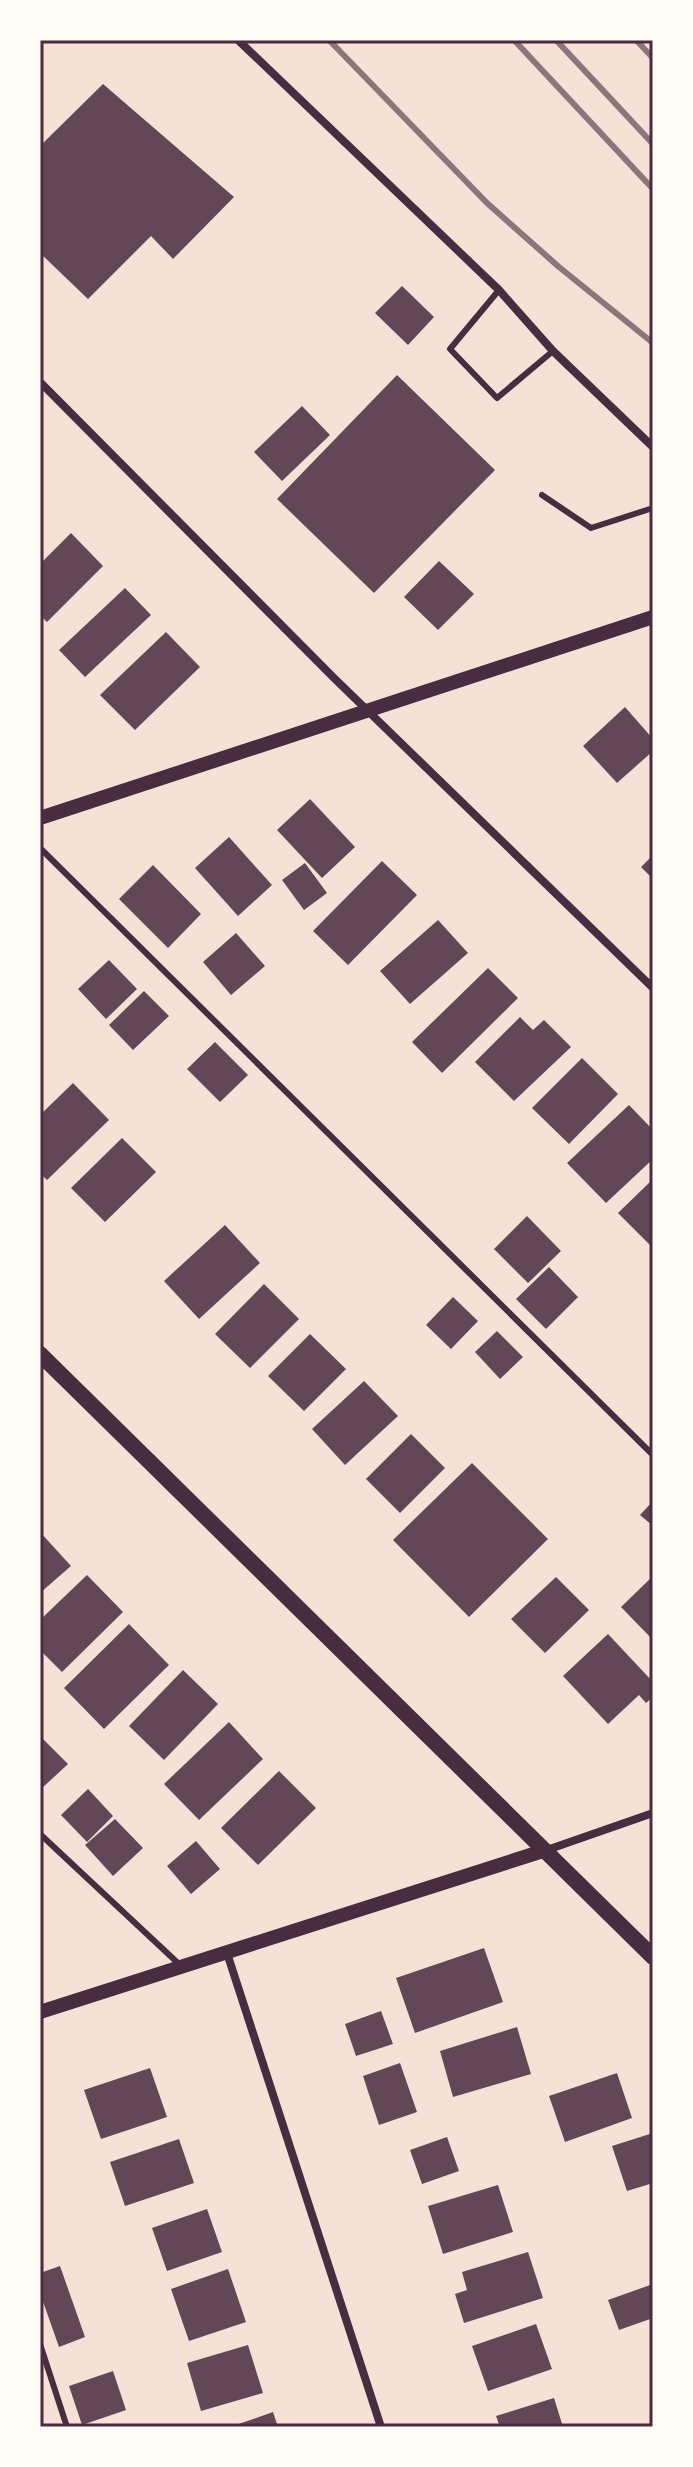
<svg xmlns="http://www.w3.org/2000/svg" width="693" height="2467" font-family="'Titillium Web',sans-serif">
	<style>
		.building { fill: #644757 }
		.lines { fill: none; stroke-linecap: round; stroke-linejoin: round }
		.service { stroke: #4a2c40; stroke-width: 6 }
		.minor { stroke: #4a2c40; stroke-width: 8 }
		.tertiary { stroke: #4a2c40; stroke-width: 14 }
		.secondary { stroke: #4a2c40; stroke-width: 16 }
		.rail { stroke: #8f747c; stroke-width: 6 }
		.neatline { fill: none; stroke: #4a2c40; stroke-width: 3 }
	</style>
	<rect width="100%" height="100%" fill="#f7e1d7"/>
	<!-- building -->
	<path class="building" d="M103 84 234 197 173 259 151 236 88 299 40 253V146Z
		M402 286 434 317 408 345 375 313Z
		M397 375 495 470 374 593 277 499Z
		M302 406 330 435 282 481 254 452Z
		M71 533 103 566 47 622 40 615V564Z
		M439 561 474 594 438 630 404 597Z
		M125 588 151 615 85 677 59 650Z
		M166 632 200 667 135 730 100 695Z
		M625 707 653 739V751L617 783 583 746Z
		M310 799 355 847 322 878 277 830Z
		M229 837 272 885 238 916 195 868Z
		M653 855V879L641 867Z
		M382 861 417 895 348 965 313 931Z
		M305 863 327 893 304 910 282 880Z
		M153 865 201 914 168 948 119 899Z
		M438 920 468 953 410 1004 380 971Z
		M236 933 265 966 231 995 203 962Z
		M109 960 137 989 106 1019 78 989Z
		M488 968 518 998 442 1073 412 1042Z
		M144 991 169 1016 133 1050 109 1025Z
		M520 1017 533 1030 544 1020 571 1047 514 1101 475 1062Z
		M215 1042 248 1075 220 1102 187 1069Z
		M582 1058 618 1094 569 1144 532 1108Z
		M73 1083 109 1120 47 1180 40 1173V1115Z
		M629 1105 653 1130V1159L606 1203 567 1163Z
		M122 1138 156 1172 105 1222 71 1188Z
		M653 1179V1248L618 1213Z
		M527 1216 561 1251 528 1283 494 1249Z
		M225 1225 260 1263 199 1319 164 1281Z
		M549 1267 578 1297 546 1329 516 1299Z
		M264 1284 299 1319 250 1368 215 1334Z
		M453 1297 478 1321 451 1349 426 1325Z
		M497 1331 523 1357 500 1379 475 1352Z
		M310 1334 346 1369 304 1411 268 1376Z
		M364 1381 398 1416 345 1465 312 1429Z
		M411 1434 445 1468 400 1513 366 1479Z
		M472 1463 548 1539 469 1617 393 1540Z
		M653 1501V1526L640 1515Z
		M40 1532 71 1566 40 1593Z
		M87 1575 123 1612 62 1672 40 1650V1620Z
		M653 1576V1640L621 1607Z
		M556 1577 589 1610 545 1653 511 1619Z
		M129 1624 169 1665 104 1729 64 1688Z
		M608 1634 653 1682V1697L646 1703 639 1695 608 1724 563 1676Z
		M183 1670 218 1704 164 1760 129 1726Z
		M229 1722 263 1759 199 1820 164 1784Z
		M40 1736 68 1764 40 1790Z
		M279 1771 316 1808 258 1865 221 1828Z
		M88 1789 113 1816 87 1842 61 1815Z
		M115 1819 143 1848 113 1876 85 1845Z
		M196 1841 220 1869 191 1894 167 1866Z
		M484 1948 503 2002 415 2033 396 1978Z
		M381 2011 393 2044 356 2056 345 2024Z
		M517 2027 531 2074 453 2097 440 2051Z
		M400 2063 417 2112 379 2125 363 2076Z
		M150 2068 167 2117 101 2139 84 2090Z
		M617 2073 632 2118 565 2142 549 2096Z
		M653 2133V2183L627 2191 612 2146Z
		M447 2137 459 2171 422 2184 410 2150Z
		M179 2139 194 2183 125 2206 110 2162Z
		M498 2185 513 2232 443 2254 428 2206Z
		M207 2209 222 2252 167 2271 152 2228Z
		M528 2252 543 2298 464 2323 455 2294 467 2290 462 2272Z
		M60 2266 85 2337 59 2347 40 2293V2273Z
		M228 2269 246 2322 189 2341 171 2289Z
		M653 2284V2318L619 2330 608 2300Z
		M536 2324 552 2369 488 2391 472 2346Z
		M248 2345 263 2393 201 2411 187 2363Z
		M113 2371 126 2410 82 2425 69 2386Z
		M554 2398 563 2427H500L496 2416Z
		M273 2412 278 2427H230Z"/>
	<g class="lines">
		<!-- service -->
		<path class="service" d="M499 290 450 349 497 398 553 351
			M542 495 591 528 653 508
			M40 848 653 1455
			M40 1834 180 1965
			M40 2344 67 2427"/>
		<!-- minor -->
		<path class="minor" d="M238 40 499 290 553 351 653 447
			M40 382 334 678 653 988
			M544 1851 653 1813
			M227 1953 381 2427"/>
		<!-- tertiary -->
		<path class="tertiary" d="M40 818 653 617
			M40 2012 543 1851"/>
		<!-- secondary -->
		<path class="secondary" d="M40 1354 653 1957"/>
		<!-- rail -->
		<path class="rail" d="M329 40 487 203 559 267 653 343
			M514 40 653 189
			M556 40 653 144
			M636 40 653 58"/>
	</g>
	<!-- border -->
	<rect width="693" height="2467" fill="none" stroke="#fffaf5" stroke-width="84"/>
	<rect x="42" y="42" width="609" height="2383" class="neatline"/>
</svg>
